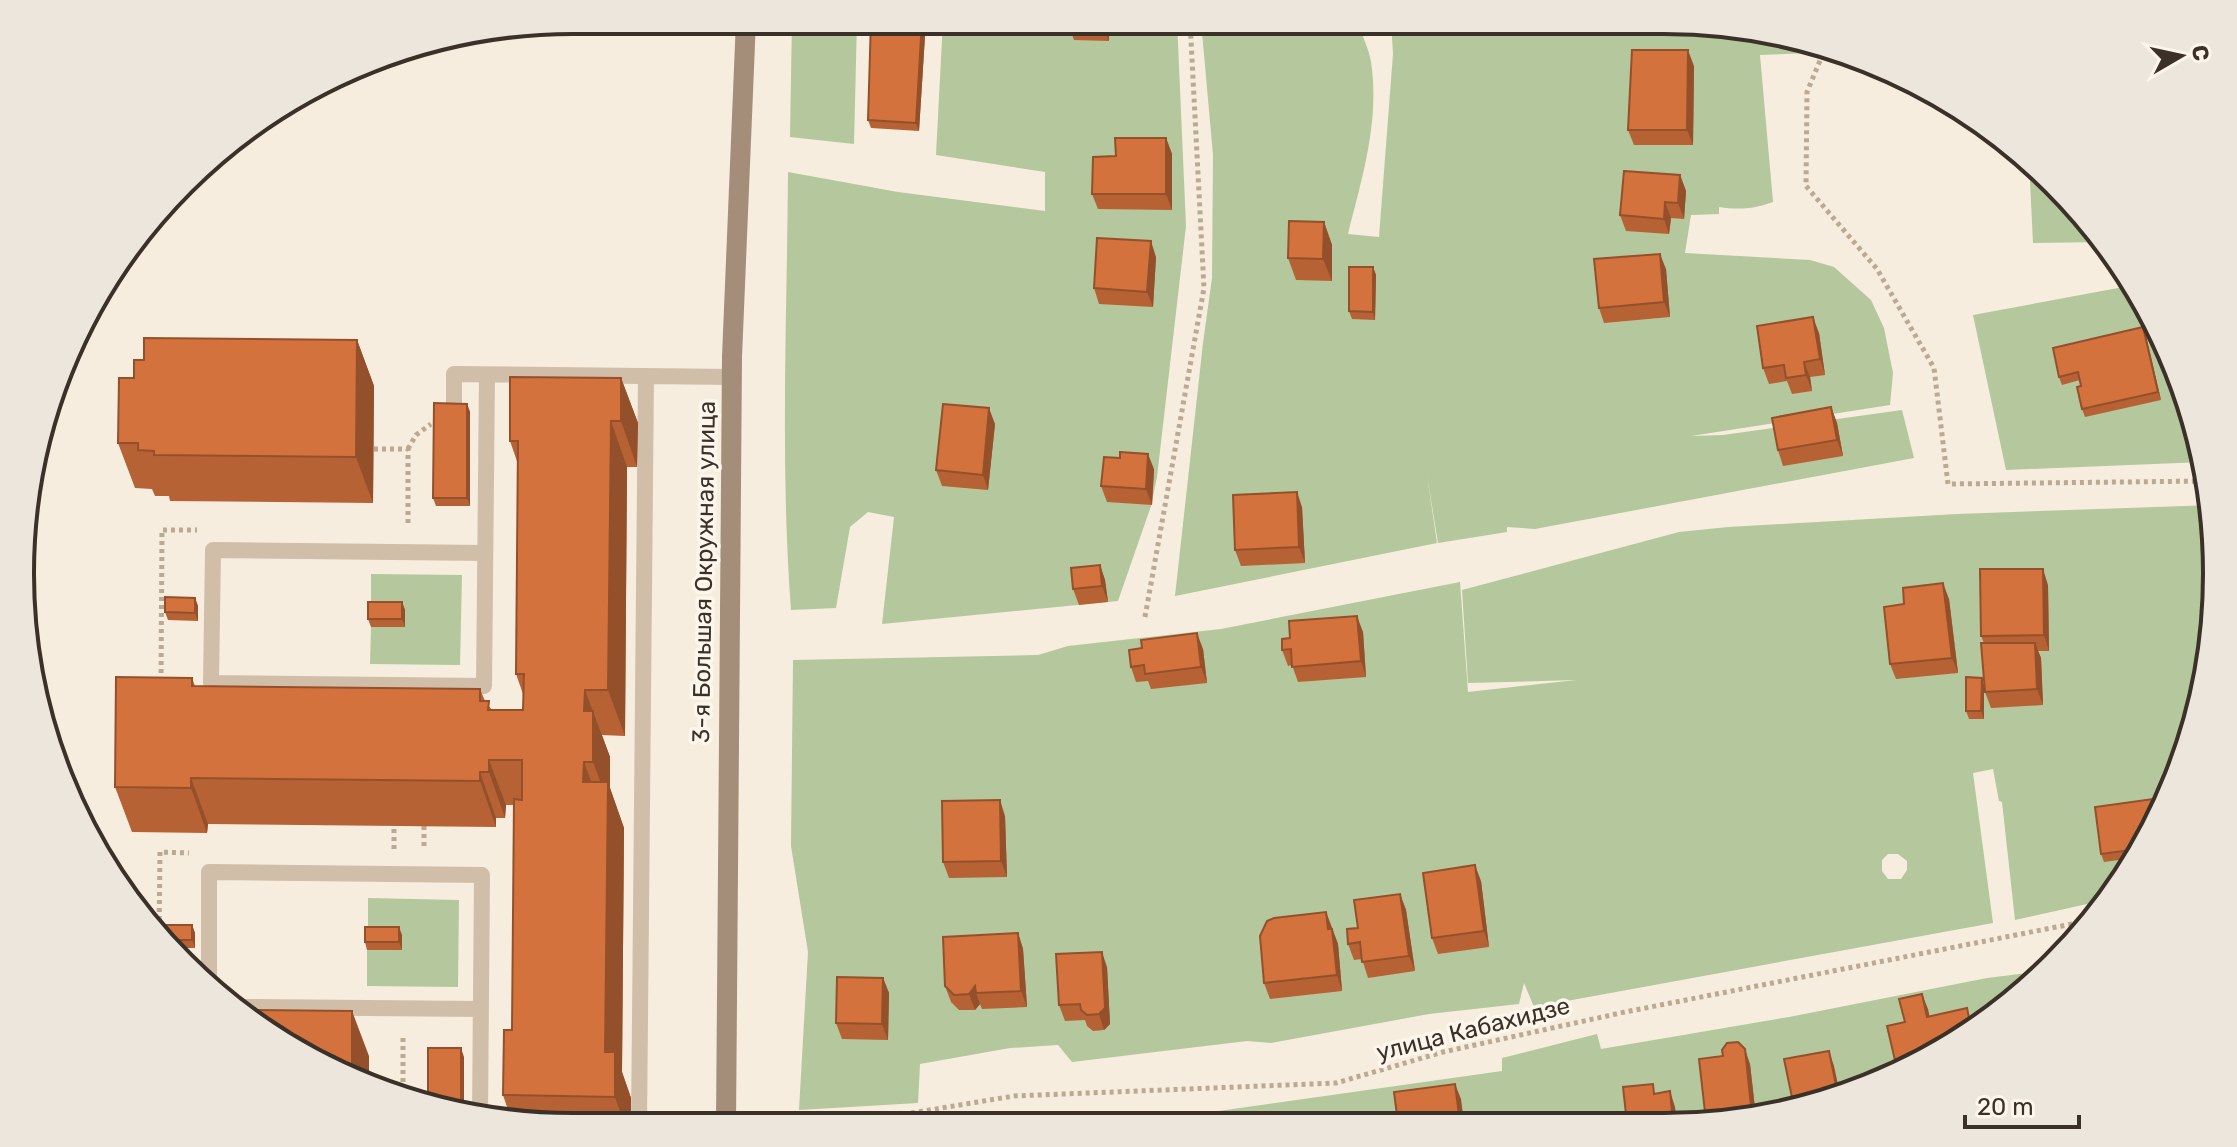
<svg xmlns="http://www.w3.org/2000/svg" width="2237" height="1147" font-family="Rubik,sans-serif">
	<style>
		.green { fill: #b5c79c; fill-rule: evenodd }
		.lines { fill: none; stroke-linecap: round; stroke-linejoin: round }
		.path { stroke: #bca992; stroke-width: 5; stroke-dasharray: 4 4; stroke-linecap: butt }
		.lane { stroke: #d0bea8; stroke-width: 16 }
		.secondary { stroke: #a48d79; stroke-width: 20 }
		.wall { fill: #b66235 }
		.shaded-wall { fill: #94502b }
		.building { fill: #d4723e; stroke: #94502b; stroke-width: 2 }
		.labels { text-anchor: middle; dominant-baseline: central; stroke-width: 7; stroke-linejoin: round; paint-order: stroke }
		.street-label { font-size: 24px; fill: #3c3129; stroke: #fcf6ec }
		.rim { fill: none; stroke: #3c3129; stroke-width: 4 }
	</style>
	<rect width="100%" height="100%" fill="#f6eddf"/>
	<!-- green -->
	<path class="green" d="M792 20H857L854 144 790 137Z
		M943 20 1177 21 1186 226 1157 477 1151 506 1118 601 882 624 894 517 868 512 850 527 836 608 791 610C780 464 787 318 788 172L898 192 1045 211V172L936 155Z
		M1201 21H1359C1361 36 1369 48 1371 62 1380 121 1362 178 1348 234L1379 237 1393 54 1391 21H1699L1806 39 1824 45 1812 53 1760 55 1773 202C1754 209 1739 210 1719 207V214L1691 215 1685 253 1810 260 1834 267 1871 300 1884 328 1893 373 1890 405 1691 436 1723 435 1902 410 1914 458 1535 529 1507 527V532L1438 543 1427 475 1437 543 1175 596 1203 343 1212 278 1213 155Z
		M2029 161 2080 209 2104 242 2033 243Z
		M2134 285 2143 297 2188 396 2203 462 2006 470 1973 315Z
		M2212 505 2216 610 2198 717 2160 819 2105 900 2015 920 2002 802 1999 801 1993 769 1973 773 1993 923 1534 1007 1524 983 1519 1004 1429 1014 1271 1043 1247 1041 1072 1062 1058 1045 1010 1048 920 1064 918 1103 799 1110 808 952 791 846 793 660 1038 655 1068 646 1221 629 1460 582 1468 692 1576 680 1468 683 1462 590 1679 532 1728 527 1957 514ZM1888 854H1898L1907 861V870L1901 879H1888L1882 871V860Z
		M371 574 462 575 460 665 370 664 371 627 405 626 371 610Z
		M368 898 459 900 458 987 367 986V950H402V936L368 935Z
		M2043 971 1971 1033 1875 1085 1736 1122 1103 1124 1132 1121 1133 1123 1502 1071V1058L1597 1034 1601 1049 1789 1017 1987 978Z"/>
	<g class="lines">
		<!-- path -->
		<path class="path" d="M1826 46 1807 92 1806 186 1877 269 1934 368 1948 484 2208 481
			M374 449H408V527
			M408 449 416 435 431 424
			M1145 617 1204 288 1190 21
			M161 681 162 530H197
			M424 826V850
			M394 849V825
			M159 936 160 852 189 853
			M403 1098V1035
			M857 1125 863 1121 1014 1096 1336 1083 1443 1052 1625 1012 2092 920"/>
		<!-- lane -->
		<path class="lane" d="M454 412V374L732 377
			M485 553 213 550 211 683 484 686 487 375
			M209 984V872L482 875 480 1116
			M241 1007 481 1009
			M639 1126 646 376"/>
		<!-- secondary -->
		<path class="secondary" d="M726 1125 732 357 746 20"/>
	</g>
	<!-- wall -->
	<path class="wall" d="M871 20H926L919 131 871 128 868 120Z
		M1072 21H1109V41L1074 40 1071 32Z
		M1694 66 1693 145H1634L1628 130Z
		M1166 138 1172 154V210L1098 209 1092 194 1116 156Z
		M1680 175 1686 191 1684 219 1671 218 1669 234 1626 231 1620 215Z
		M1324 222 1332 245V281L1296 280 1288 258Z
		M1156 257 1153 307 1099 304 1094 288Z
		M1373 267 1376 275 1375 320 1352 319 1349 311Z
		M1666 269 1670 317 1604 323 1599 308Z
		M2143 327 2161 400 2085 417 2082 409 2080 380 2062 385 2059 377Z
		M1819 333 1825 375 1810 377 1812 391 1792 394 1787 381 1769 384 1763 368Z
		M357 340 374 386 373 503 170 501 169 496H155L152 489 135 488 118 443 134 378 144 360Z
		M621 378 638 423 637 467H627L625 736 602 735 610 757V788L624 828 622 1072 631 1098V1126H538L512 1122 503 1095 512 1030 514 805H506L505 818H496V827L208 824 207 833 132 832 115 787 192 678 195 686 480 689 485 701 492 710H523V694L516 674 518 464 510 441Z
		M467 404 470 412V506H436L433 498Z
		M1831 407 1837 423 1843 456 1783 466 1778 450Z
		M995 424 988 490 942 486 936 470Z
		M1154 469 1152 505 1107 502 1101 486Z
		M1302 507 1305 563 1241 566 1235 550Z
		M1100 565 1105 580 1108 602 1079 605 1073 589Z
		M2048 585 2049 651H2038L2041 658 2043 705 1991 708 1985 692 1984 643 1981 636Z
		M195 598 198 606V621L168 620 165 612Z
		M1949 599 1958 673 1896 679 1890 664 1904 604Z
		M402 602 405 610V627H371L368 619Z
		M1363 632 1366 677 1298 682 1292 665 1288 666 1282 650Z
		M1203 649 1207 683 1151 689 1148 681 1136 682 1131 667Z
		M1982 678 1984 686V719H1969L1966 711Z
		M1005 816 1007 877 949 878 943 862Z
		M2160 819 2133 858 2104 862 2101 854Z
		M1481 881 1489 947 1438 954 1432 938Z
		M1400 894 1406 910 1415 971 1368 978 1362 959 1354 960 1348 944 1358 928Z
		M1326 912 1338 944 1342 991 1270 999 1264 983Z
		M192 925 195 933V948H168L162 940Z
		M1018 933 1023 949 1027 1007 982 1009 980 1004 975 1010H959L951 1002 945 986Z
		M402 935V950H367L365 942Z
		M1107 967 1110 1024 1104 1030 1093 1031 1087 1026 1085 1020 1065 1021 1059 1005Z
		M883 978 889 993 888 1040 842 1039 836 1023Z
		M1723 1056 1750 1064 1756 1117 1736 1122H1709L1705 1112Z"/>
	<!-- shaded-wall -->
	<path class="shaded-wall" d="M922 20H926L919 131 916 123Z
		M1106 21H1109V41L1106 33Z
		M1688 50 1694 66 1693 145 1687 130Z
		M1166 138 1172 154V210L1166 194Z
		M1680 175 1686 191 1684 219 1678 203Z
		M1665 202 1671 218 1669 234 1664 219Z
		M1324 222 1332 245V281L1323 259Z
		M1151 241 1156 257 1153 307 1147 292Z
		M1660 254 1666 269 1670 317 1664 302Z
		M1373 267 1376 275 1375 320 1373 312Z
		M1813 317 1819 333 1825 375 1820 359Z
		M2143 327 2146 335 2161 400 2158 392Z
		M357 340 374 386 373 503 356 457Z
		M1804 362 1810 377 1812 391 1806 375Z
		M621 378 638 423 637 467 621 421Z
		M467 404 470 412V506L467 498Z
		M1831 407 1837 423 1843 456 1837 440Z
		M989 408 995 424 988 490 983 475Z
		M611 421 627 467 625 736 608 690Z
		M1148 454 1154 469 1152 505 1146 489Z
		M1297 492 1302 507 1305 563 1299 547Z
		M1100 565 1105 580 1108 602 1102 586Z
		M2043 569 2048 585 2049 651 2044 635Z
		M1943 583 1949 599 1958 673 1952 658Z
		M195 598 198 606V621L195 613Z
		M402 602 405 610V627L402 619Z
		M1357 616 1363 632 1366 677 1361 661Z
		M1197 633 1203 649 1207 683 1201 667Z
		M2035 643 2041 658 2043 705 2037 689Z
		M1982 678 1984 686V719L1981 711Z
		M585 690 610 757V788L624 828 622 1072 631 1098V1126H625L615 1097 605 1052 608 802 593 762 584 711Z
		M489 760 506 805 505 818 489 772Z
		M584 762 601 808 583 782Z
		M480 772 496 818V827L480 781Z
		M191 778 208 824 207 833 191 788Z
		M1000 800 1005 816 1007 877 1001 861Z
		M1475 865 1481 881 1489 947 1484 931Z
		M1400 894 1406 910 1415 971 1409 956Z
		M1326 912 1338 944 1342 991 1337 975Z
		M192 925 195 933V948L192 940Z
		M399 927 402 935V950L399 942Z
		M1018 933 1023 949 1027 1007 1021 991Z
		M1102 952 1107 967 1110 1024 1104 1030 1099 1014Z
		M883 978 889 993 888 1040 882 1024Z
		M975 986 976 993 980 1004 975 1010 969 994Z
		M1922 994 1928 1009 1933 1032 1927 1017Z
		M1967 1008 1974 1031 1972 1033Z
		M352 1011 369 1056V1085L352 1079Z
		M461 1048 464 1057V1114L461 1113Z
		M1745 1049 1750 1064 1756 1117H1755L1751 1106Z
		M1829 1051 1834 1066 1840 1094 1838 1095Z
		M1455 1084 1461 1099 1464 1123H1460Z
		M1670 1091 1675 1107 1677 1122H1673Z"/>
	<!-- building -->
	<path class="building" d="M871 20H922L916 123 868 120Z
		M1072 21H1106V33L1071 32Z
		M1632 50H1688L1687 130H1628Z
		M1115 138H1166V194H1092L1093 157 1116 156Z
		M1624 171 1680 175 1678 203 1665 202 1664 219 1620 215Z
		M1289 221 1324 222 1323 259 1288 258Z
		M1097 238 1151 241 1147 292 1094 288Z
		M1660 254 1664 302 1599 308 1594 259Z
		M1349 267H1373V312L1349 311Z
		M1813 317 1820 359 1804 362 1806 375 1786 378 1784 365 1763 368 1757 326Z
		M2143 327 2158 392 2082 409 2077 387 2081 386 2078 372 2059 377 2053 348Z
		M144 338 357 340 356 457 154 455V451L138 450V443H118L119 378H134V360H144Z
		M510 377 621 378V421H611L608 690H585L584 711H593V762H584L583 782H608L605 1052H615V1097L503 1095 504 1030H512L514 799 522 800V760H489V772H480V781L191 778V788L115 787 116 677 192 678V686L480 689V701H489L488 710H523L524 674H516L518 441H510Z
		M434 403 467 404V498H433Z
		M943 404 989 408 983 475 936 470Z
		M1831 407 1837 440 1778 450 1772 418Z
		M1120 452 1148 454 1146 489 1101 486 1104 457 1120 458Z
		M1297 492 1299 547 1235 550 1233 495Z
		M1100 565 1102 586 1073 589 1071 568Z
		M1980 569H2043L2044 635 1981 636Z
		M1943 583 1952 658 1890 664 1884 607 1904 604 1903 588Z
		M165 597 195 598V613L165 612Z
		M368 602H402V619H368Z
		M1357 616 1361 661 1292 667 1291 649 1282 650V639L1290 638 1289 621Z
		M1197 633 1201 667 1145 674 1144 665 1131 667 1129 650 1142 648 1141 640Z
		M1981 643H2035L2037 689 1985 692Z
		M1966 677 1982 678 1981 711H1966Z
		M2168 797 2160 819 2139 849 2101 854 2095 807Z
		M1000 800 1001 861 943 862 942 801Z
		M1475 865 1484 931 1432 938 1423 873Z
		M1400 894 1409 956 1362 962 1360 942 1348 944 1347 929 1358 928 1354 900Z
		M1326 912 1328 929H1332L1337 975 1264 983 1260 936 1267 921 1274 918Z
		M162 925H192V940H162Z
		M365 927H399V942H365Z
		M1018 933 1021 991 976 993 975 986 969 994 954 995 945 986 943 937Z
		M1102 952 1105 1008 1099 1014 1087 1015 1081 1010 1080 1004 1059 1005 1056 954Z
		M837 977 883 978 882 1024 836 1023Z
		M1922 994 1927 1017 1967 1008 1972 1033 1898 1073 1887 1026 1905 1022 1899 999Z
		M245 1010 352 1011V1079L328 1070Z
		M1738 1042 1745 1049 1751 1106 1705 1112 1699 1059 1723 1056 1722 1050 1727 1043Z
		M428 1048H461V1113L428 1107Z
		M1829 1051 1838 1095 1794 1107 1784 1059Z
		M1455 1084 1460 1123H1398L1394 1092Z
		M1653 1084 1654 1094 1670 1091 1673 1122 1627 1123 1623 1087Z"/>
	<g class="labels">
		<!-- street labels -->
		<g class="street-label">
			<text transform="translate(704 572) rotate(-89)">3-я Большая Окружная улица</text>
			<text transform="translate(1473 1029) rotate(-14)">улица Кабахидзе</text>
		</g>
	</g>
	<!-- crop -->
	<path d="M0 0H2237V1147H0ZM573 34H1664A539 539 0 0 1 2203 573V574A539 539 0 0 1 1664 1113H573A539 539 0 0 1 34 574V573A539 539 0 0 1 573 34Z" fill="#ede6dc" fill-rule="evenodd"/>
	<path class="rim" d="M573 34H1664A539 539 0 0 1 2203 573V574A539 539 0 0 1 1664 1113H573A539 539 0 0 1 34 574V573A539 539 0 0 1 573 34Z"/>
	<!-- north arrow -->
	<g transform="translate(2181 56) rotate(81)" stroke="#fcf6ec" stroke-width="6" paint-order="stroke">
	<path d="M0-6L14 30L0 20L-14 30Z" fill="#3c3129"/>
	<text y="-12" font-size="22" font-weight="bold" text-anchor="middle" fill="#3c3129">С</text>
	</g>
	<!-- scale -->
	<path d="M1965 1115v12h114v-12" fill="none" stroke="#3c3129" stroke-width="4"/>
	<text x="1977" y="1115" font-size="24" fill="#3c3129" stroke="#fcf6ec" stroke-width="6" paint-order="stroke">20 m</text>
</svg>
